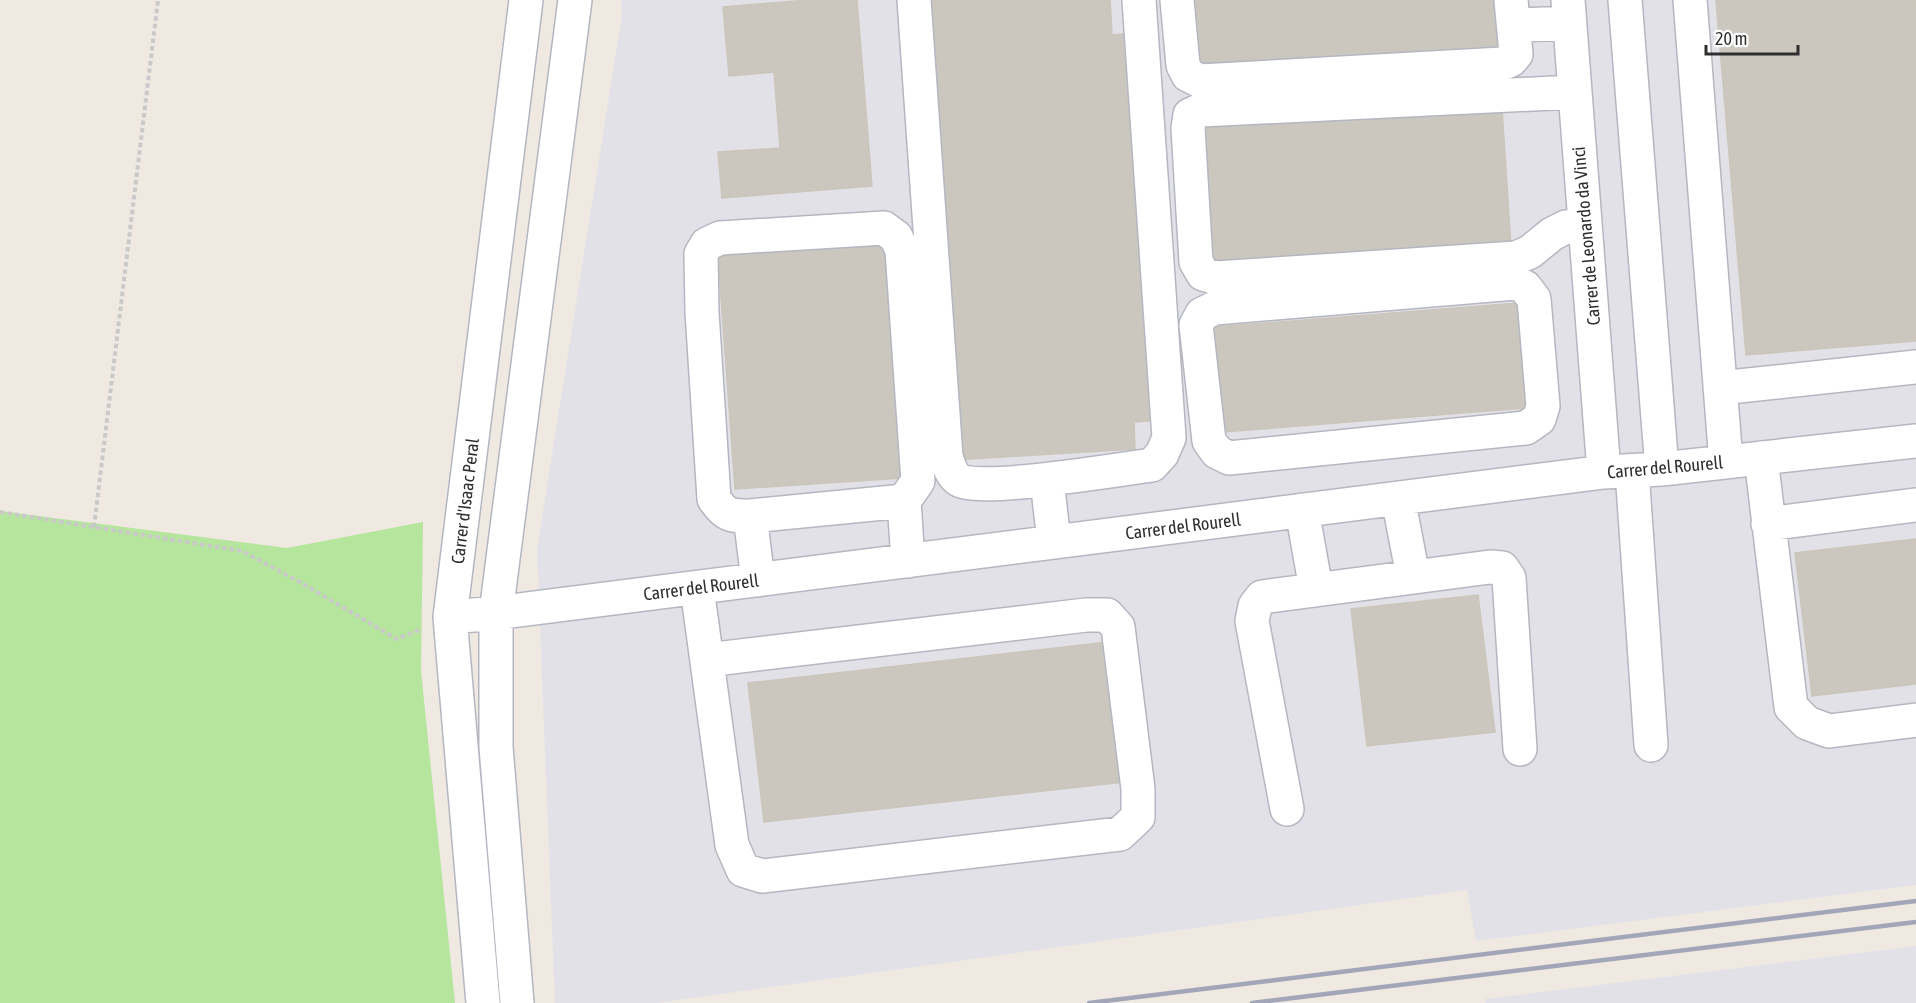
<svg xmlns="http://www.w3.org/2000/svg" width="1916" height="1003" font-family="'Asap Condensed',sans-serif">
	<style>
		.industrial { fill: #e3e1e8 }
		.green { fill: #b6e59e }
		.building { fill: #cbc7bf; stroke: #cbc5ba; stroke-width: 1.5 }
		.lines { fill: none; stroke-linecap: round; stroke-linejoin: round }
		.minor-casing { stroke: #b4b7c1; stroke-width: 36 }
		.path { stroke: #c9c9c9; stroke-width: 4; stroke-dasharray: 4.5 3; stroke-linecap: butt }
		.minor { stroke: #fff; stroke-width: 33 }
		.rail { stroke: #a3a6b8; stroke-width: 4.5 }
		.labels { text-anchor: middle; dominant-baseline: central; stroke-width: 4.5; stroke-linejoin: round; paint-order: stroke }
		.street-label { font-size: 18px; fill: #2e2e2e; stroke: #fff }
	</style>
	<rect width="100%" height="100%" fill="#efe9e1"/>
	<!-- industrial -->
	<path class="industrial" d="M621 0H1916V885L1476 941 1467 890 657 1003H555L537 549 622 15Z
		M1916 946V1003H1485V999Z"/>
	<!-- green -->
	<path class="green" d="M0 511 287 548 423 522 421 671 455 1003H0Z"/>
	<!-- building -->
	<path class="building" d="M808 0H857L872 186 722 198 718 152 780 148 774 72 729 76 723 7Z
		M922 0H1110L1112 35 1133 33 1161 420 1134 422 1135 449 954 460Z
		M1190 0H1494L1498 50 1195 71Z
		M1716 0H1916V341L1746 355Z
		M1502 109 1511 247 1207 265 1198 128Z
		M886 244 903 478 735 489 718 256Z
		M1518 303 1526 408 1224 432 1215 327Z
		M1916 539V684L1812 696 1795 553Z
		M1478 595 1495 732 1367 746 1351 609Z
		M1107 642 1124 782 764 822 748 683Z"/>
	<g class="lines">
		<defs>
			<path id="minor" d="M914 0 946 457C949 465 951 475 959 480 978 493 1122 469 1152 465L1162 454 1169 438 1139 0
				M1177 0 1183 65 1188 75 1200 81 1502 64 1511 60 1516 54 1511 0
				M1568 0 1604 472
				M1625 0 1662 469
				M1690 0 1726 462
				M1515 25 1569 23
				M1574 92 1201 110 1190 115 1188 128 1196 262 1203 274 1216 278 1516 258 1530 252 1552 234 1566 227 1585 225
				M884 228 896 237 902 250 918 481 904 501 750 516C730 516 726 516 714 499L702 312 701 254 707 244 720 238Z
				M1515 283 1525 287 1534 299 1543 406 1539 419 1526 428 1229 458 1217 452 1209 441 1196 325 1202 314 1215 308Z
				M1720 388 1916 367
				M1761 458 1791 707 1807 723 1829 731 1916 720
				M1632 471 1651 745
				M1047 480 1054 542
				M1398 498 1413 576
				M904 501 908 561
				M1302 510 1316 589
				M750 516 758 580
				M1768 524 1915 505
				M697 588 732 845 743 870 762 876 1120 834 1138 817V789L1118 627 1107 615H1086L707 660
				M450 617 496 613 1604 472 1662 469 1916 441
				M1287 809 1252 621 1255 606 1262 597 1490 567 1502 568 1509 578 1520 749
				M483 1003 450 617 526 0
				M517 1003 496 747V613L575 0"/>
		</defs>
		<!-- minor casing -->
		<use href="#minor" class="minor-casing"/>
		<!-- path -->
		<path class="path" d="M0 512 242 551 298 581 397 639 419 630
			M94 527 158 0"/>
		<!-- minor -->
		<use href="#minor" class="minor"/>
		<!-- rail -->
		<path class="rail" d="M1089 1003 1916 901
			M1252 1003 1916 922"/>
	</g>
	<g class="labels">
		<!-- street labels -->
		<g class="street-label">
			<text transform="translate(1586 236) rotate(-95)">Carrer de Leonardo da Vinci</text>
			<text transform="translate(1665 467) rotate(-5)">Carrer del Rourell</text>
			<text transform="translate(465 501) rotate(-83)">Carrer d'Isaac Peral</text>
			<text transform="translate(1183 526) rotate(-7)">Carrer del Rourell</text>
			<text transform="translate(701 587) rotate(-7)">Carrer del Rourell</text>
		</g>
	</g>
	<!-- scale -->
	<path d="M1706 45v9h92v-9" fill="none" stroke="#2e2e2e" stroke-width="3"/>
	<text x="1715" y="45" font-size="18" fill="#2e2e2e" stroke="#ffffff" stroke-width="4.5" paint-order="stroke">20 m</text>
</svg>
